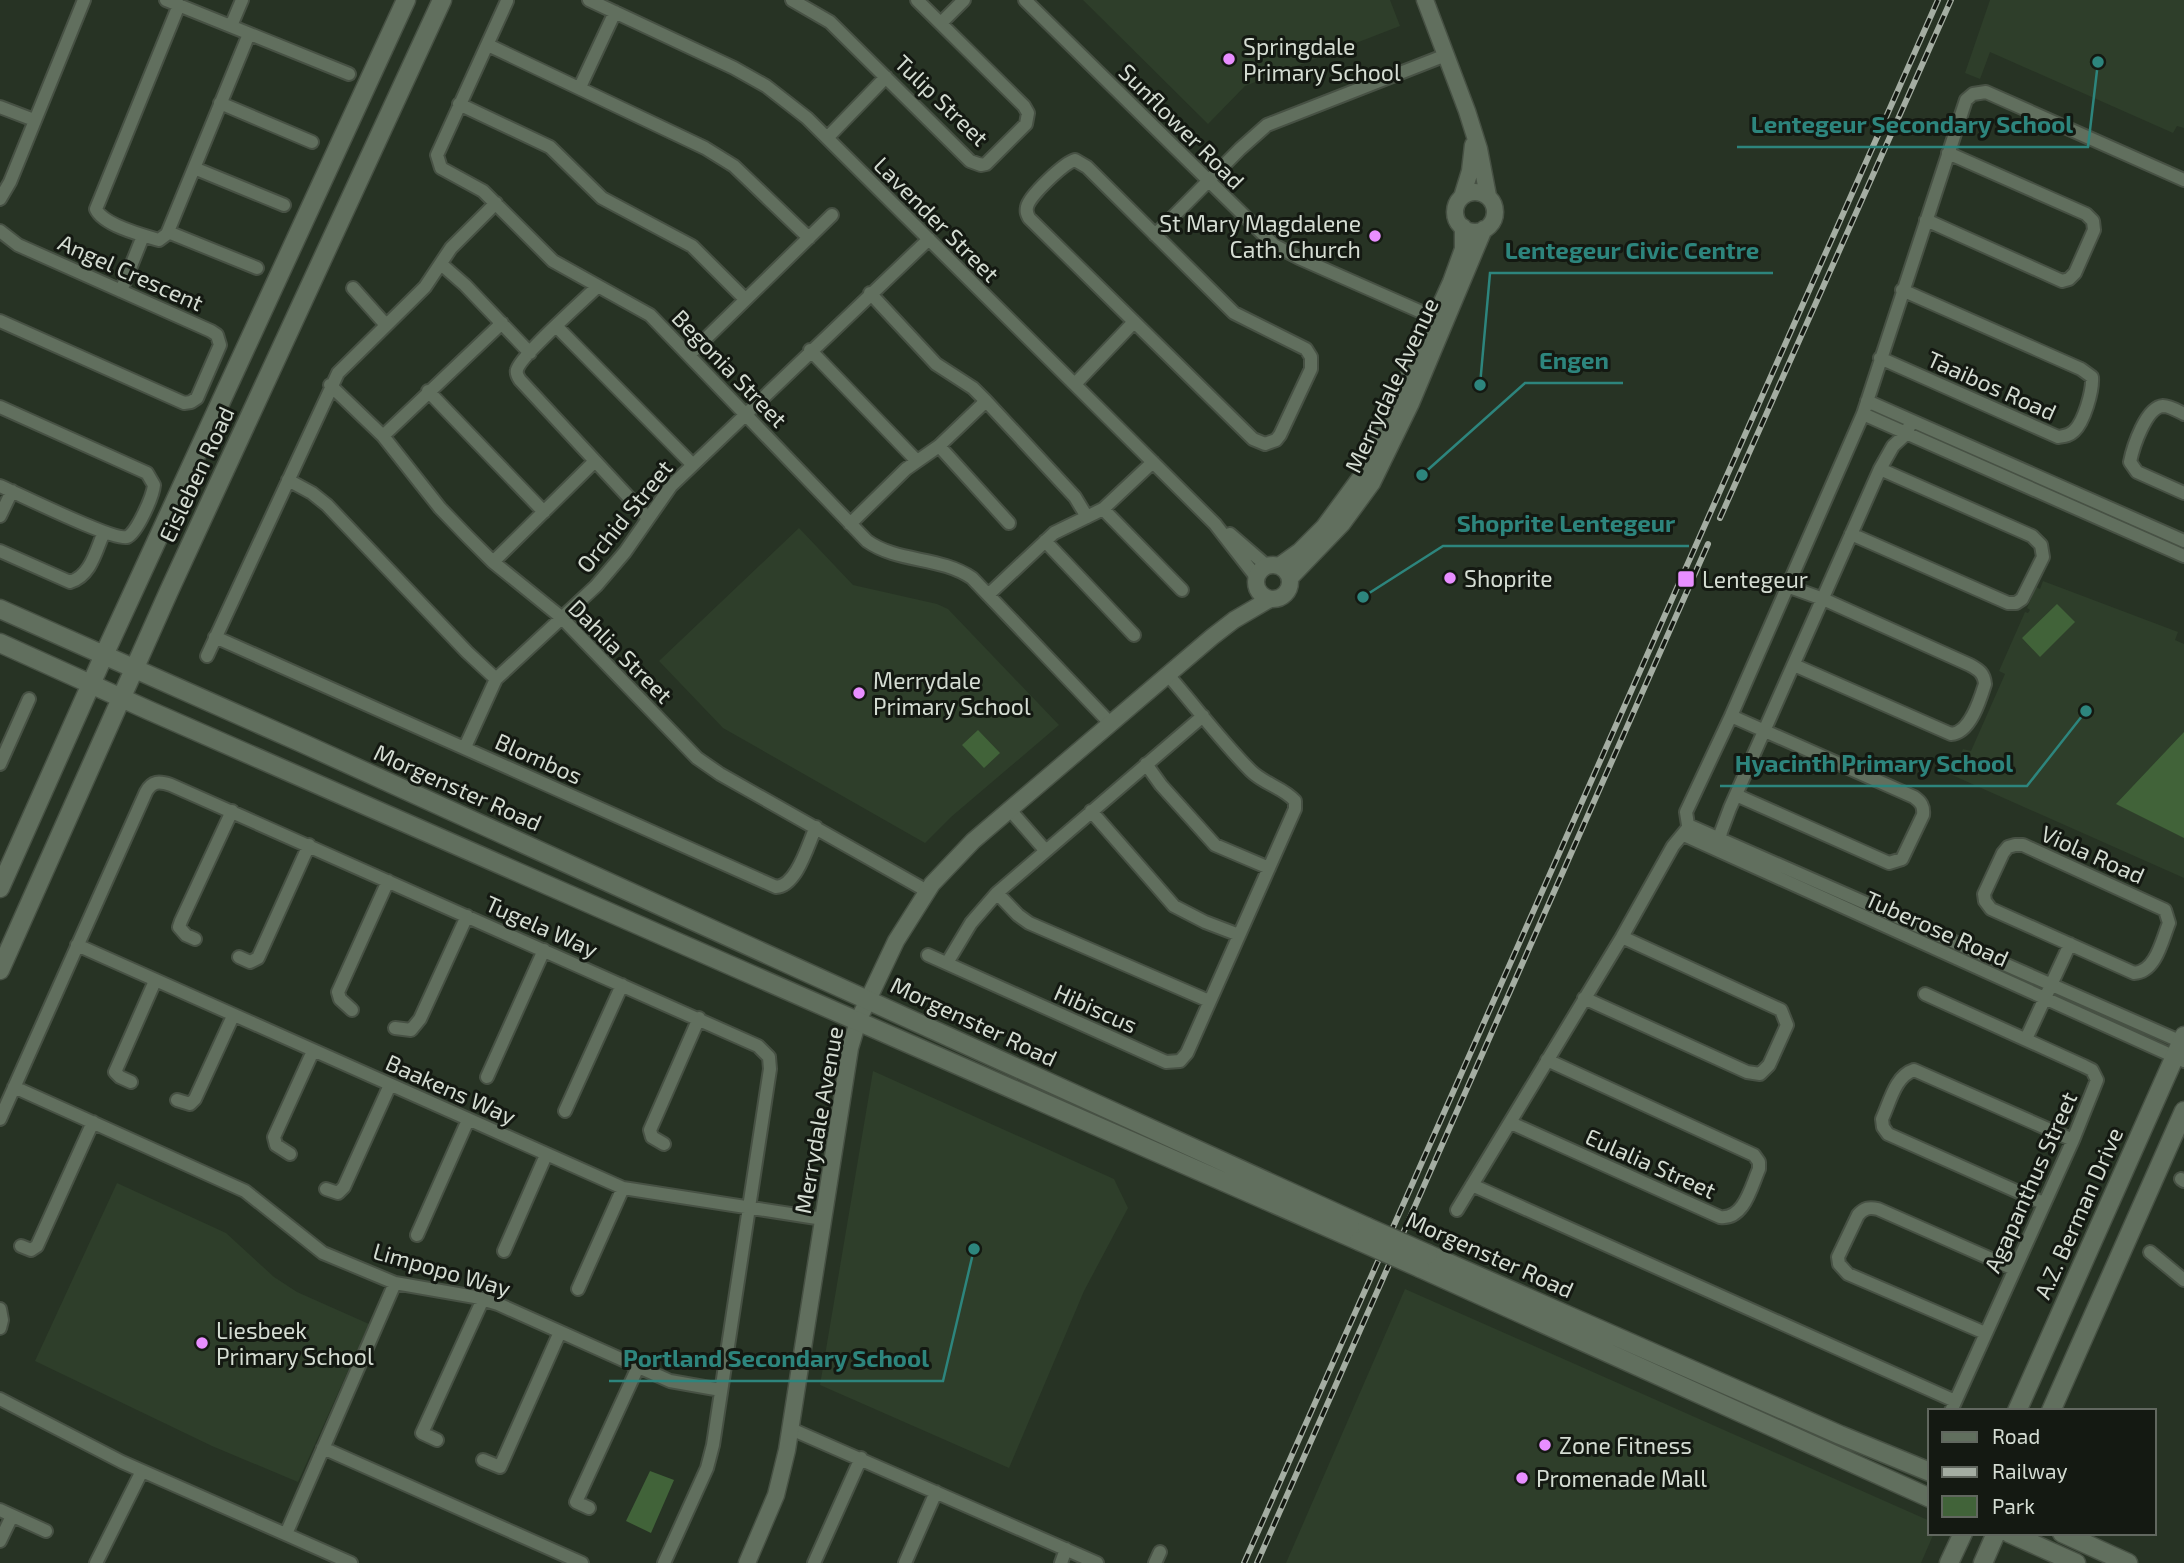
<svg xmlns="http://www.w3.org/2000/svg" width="2184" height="1563" font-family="'Exo 2',sans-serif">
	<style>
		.built { fill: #2e3e2a }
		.green { fill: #416339 }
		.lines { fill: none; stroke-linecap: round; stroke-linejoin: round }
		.minor-casing { stroke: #475144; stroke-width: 16 }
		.tertiary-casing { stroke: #475144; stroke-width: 19 }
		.secondary-casing { stroke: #475144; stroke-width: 21 }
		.minor { stroke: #616f5e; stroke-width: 12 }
		.tertiary { stroke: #616f5e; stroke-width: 16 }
		.secondary { stroke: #616f5e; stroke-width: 18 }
		.rail-casing { stroke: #a4ada2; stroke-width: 6 }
		.rail { stroke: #141912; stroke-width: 3.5; stroke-dasharray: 10; stroke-linecap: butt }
		.secondary-bridge-casing { stroke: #475144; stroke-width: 21; stroke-linecap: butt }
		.secondary-bridge { stroke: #616f5e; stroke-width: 18 }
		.poi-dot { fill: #e88eff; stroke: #141912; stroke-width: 2.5 }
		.labels { text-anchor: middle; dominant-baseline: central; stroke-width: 6; stroke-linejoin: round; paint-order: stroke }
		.poi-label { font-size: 23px; fill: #d4dcd2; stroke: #141912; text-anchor: start }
		.street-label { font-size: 23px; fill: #d4dcd2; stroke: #141912 }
		.leader { fill: none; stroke: #2d857d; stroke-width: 2.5 }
		.callout-dot { fill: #2d857d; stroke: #141912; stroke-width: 2.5 }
		.callout-label { font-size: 24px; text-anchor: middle; font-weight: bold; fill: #2d857d; stroke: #141912; stroke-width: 6; stroke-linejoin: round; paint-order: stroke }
	</style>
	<rect width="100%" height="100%" fill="#273324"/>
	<!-- built -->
	<path class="built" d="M1083 0H1390L1400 26 1245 86 1208 124Z
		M1990 0H2184V128L2177 126 2173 133 1990 52 1980 79 1965 73Z
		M799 528 853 585 937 604 948 609 1059 725 951 817 925 843 723 728 659 661Z
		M2043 581 2178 632 2175 640 2184 644V878L1952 775 1963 749 1971 751 2005 674 1999 671 2025 612 2028 613 2030 610 2027 608 2036 587 2040 589Z
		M873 1071 1114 1179 1128 1208 1084 1291 1009 1468 820 1385Z
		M117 1183 226 1233 274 1277 297 1292 369 1324 298 1482 212 1446 35 1361Z
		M1405 1289 1930 1521V1533H1934L1921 1563H1286Z"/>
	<!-- green -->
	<path class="green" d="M2057 604 2075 622 2040 657 2022 638Z
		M978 730 1000 753 984 768 962 745Z
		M2184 732V838L2116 804Z
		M650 1471 674 1480 651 1533 626 1521Z"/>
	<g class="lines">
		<defs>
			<path id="minor" d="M166 0 349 74
				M589 0 734 68 766 86 807 118 1215 524 1257 578
				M792 0 830 22 970 161 981 165 986 164 1026 124 1028 113 1024 106 917 0
				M1025 0 1274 245 1299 258 1435 318
				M507 1 437 155 441 168 483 191 553 261 650 315 867 541C898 563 940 556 972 578L1111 724
				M179 5 96 209C103 225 141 235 159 240L167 234 249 34
				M941 23 964 0
				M231 26 242 0
				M488 45 705 148 734 166 809 238
				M580 87 615 12
				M220 103 312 142
				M459 104 550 147 602 198 692 246 745 299
				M0 107 34 120
				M827 138 886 77
				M1075 160 1087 167 1234 313 1306 349 1311 357V369L1280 435 1276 440 1265 444 1253 439 1029 218C1027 214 1026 212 1027 207 1029 196 1064 163 1075 160Z
				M194 168 284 205
				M0 199 10 182 84 0
				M1926 220 2062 281 2069 279 2075 273 2094 230 2093 221 2086 214 1948 153
				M0 231 18 245 211 331 217 335 220 345 197 398 191 402 184 403 0 321
				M168 232 257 268
				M1155 235 1240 149 1267 125 1446 55
				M441 264 465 285 530 353
				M598 286C585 299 519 357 517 370 516 373 518 377 520 380L648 518
				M353 288 386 325
				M121 291 143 236
				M870 293 936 364 973 388 986 401 1075 497 1087 517
				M557 327 692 464
				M810 350 917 461
				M689 355 832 215
				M1880 358 2058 437C2064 436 2069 436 2074 431 2084 422 2093 391 2092 377L2081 369 1902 290
				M1075 384 1133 323
				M330 385 383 436 440 508 467 536 493 562 561 617 697 758 720 774 927 891
				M428 391 544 512
				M1867 401 2184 541
				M0 407 147 473 154 485C153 496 137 533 127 537 113 541 19 494 0 486
				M1863 414 2184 556
				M2184 414C2178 411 2170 406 2163 406 2146 407 2133 447 2130 462L2137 472 2184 493
				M383 436 502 323
				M939 446 1009 523
				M288 480 312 493 327 505 467 652 496 679
				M1103 509 1182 590
				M0 516 12 491
				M850 524 906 469 939 446 986 401
				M1230 534 1267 566
				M1851 534 2008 603H2016L2022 599 2043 557 2041 545 2032 536 1880 469
				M1045 541 1134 635
				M0 551 70 582C91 576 96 550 104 532
				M493 562 595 461
				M1787 586 1823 599 1970 665C1979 670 1984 673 1985 684 1980 700 1970 733 1951 734L1794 665
				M988 595 1054 533 1103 509 1153 462
				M215 637 776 887C797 886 808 844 816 827
				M207 656 338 373 425 287 451 248 496 203
				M1731 716 1914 797C1921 802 1924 806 1923 815L1902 859 1889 863 1736 795
				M465 747 496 679 596 586 625 552 671 486 929 239
				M0 764 29 699
				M1146 764 1161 785 1215 845 1269 868
				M1010 810 1045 850
				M1091 811 1174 906 1205 922 1239 935
				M1688 825 1686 812 1731 716 1863 414 1966 100 1973 94 1986 92 2184 180
				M1688 825 2184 1043
				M1684 835 2184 1061
				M1719 844 1721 832 1730 808 1880 469 1893 446 1907 433 1911 421
				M2015 845H2023L2165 910 2169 923C2162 940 2156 972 2134 973L1991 909 1985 901 1984 894 2003 853 2008 847Z
				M997 893 1018 915 1029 923 1209 1001
				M195 939 186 935 179 927 181 921 232 811
				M77 945 623 1188 823 1219
				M928 955 1166 1062 1180 1061 1187 1053 1295 809V801C1284 788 1264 784 1251 771 1221 741 1196 707 1168 675
				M239 957 250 962 258 958 309 845
				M947 963 971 923 997 893 1203 716
				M1925 994 2084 1066 2092 1070 2097 1080 2073 1140 1951 1411
				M1584 998 1747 1072 1760 1074 1769 1065 1787 1025 1781 1010 1622 937
				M352 1010 340 999 338 992 388 881
				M395 1028 411 1030 420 1019 467 916
				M2026 1039 2070 944
				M487 1077 544 950
				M131 1082 120 1077 115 1072 155 981
				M14 1087 245 1191 323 1253 395 1283 475 1297 498 1304 670 1381 721 1390
				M177 1100 190 1104 195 1099 233 1016
				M565 1111 622 985
				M0 1119 146 792C152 781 159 781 171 785L758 1046 769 1057 770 1069 713 1445 707 1468 664 1563
				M1511 1123 1720 1217C1744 1220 1751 1187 1759 1169V1162L1754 1155 1547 1060
				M664 1144 652 1137 650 1130 699 1018
				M290 1154 276 1145 274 1137 313 1051
				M2181 1179 2184 1181
				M1472 1185 1955 1401
				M326 1189 338 1193 344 1187 390 1085
				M2043 1203 1888 1134 1883 1127 1882 1119C1890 1102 1895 1076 1914 1070L2073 1140
				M1457 1210 1622 937 1673 846 1687 829
				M417 1235 468 1120
				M21 1246 31 1250 37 1246 93 1122
				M504 1251 546 1155
				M2150 1252 2184 1280
				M578 1289 623 1188
				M0 1309 2 1320 0 1328
				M1985 1333 1848 1274 1839 1264 1838 1257 1858 1215C1864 1208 1869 1207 1878 1209L2014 1269
				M0 1399 122 1462 351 1563
				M791 1429 1097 1563
				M437 1440 422 1433 483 1299
				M323 1448 582 1563
				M483 1460 500 1467 560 1332
				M589 1508 576 1502 638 1367
				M0 1510 46 1531
				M286 1534 395 1283
				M0 1541 12 1516
				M96 1563 142 1471
				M814 1563 861 1458
				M905 1563 936 1492
				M1061 1563 1066 1549
				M1155 1563 1160 1552"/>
			<path id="tertiary" d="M1425 0 1467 111 1479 149 1488 196
				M1455 212a20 20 0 1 1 40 0a20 20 0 1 1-40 0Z
				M1462 197 1470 171 1473 145
				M1256 582a17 17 0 1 1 34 0a17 17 0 1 1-34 0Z
				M1279 566 1300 551 1324 527 1366 470 1451 282 1463 249V227
				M1290 578 1342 524 1372 483 1411 403 1484 229
				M747 1563 776 1495 787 1450 850 1048 858 1021 896 941 932 884 973 841 1212 637 1234 620 1270 599"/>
			<path id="secondary" d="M0 609 302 743 1367 1227
				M0 643 148 710 1359 1241
				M0 888 104 655 406 0
				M0 970 169 591 442 0
				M1428 1254 1840 1435 1930 1472
				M1420 1268 1930 1498
				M2017 1411 2184 1036
				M2051 1411 2184 1111
				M2009 1533 2076 1563
				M2062 1533 2128 1563
				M1949 1563 1963 1533
				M1983 1563 1996 1533"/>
		</defs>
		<!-- minor casing -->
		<use href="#minor" class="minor-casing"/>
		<!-- tertiary casing -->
		<use href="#tertiary" class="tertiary-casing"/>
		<!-- secondary casing -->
		<use href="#secondary" class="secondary-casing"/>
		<!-- minor -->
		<use href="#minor" class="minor"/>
		<!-- tertiary -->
		<use href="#tertiary" class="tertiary"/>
		<!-- secondary -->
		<use href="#secondary" class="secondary"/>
		<defs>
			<path id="rail" d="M1720 518 1951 0
				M1244 1563 1938 0
				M1257 1563 1708 544"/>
		</defs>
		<!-- rail casing -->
		<use href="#rail" class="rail-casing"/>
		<!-- rail -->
		<use href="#rail" class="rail"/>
		<defs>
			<path id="secondary-bridge" d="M1367 1227 1428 1254
				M1359 1241 1420 1268"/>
		</defs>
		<!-- secondary-bridge casing -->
		<use href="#secondary-bridge" class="secondary-bridge-casing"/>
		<!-- secondary-bridge -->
		<use href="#secondary-bridge" class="secondary-bridge"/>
	</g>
	<!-- markers -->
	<g class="poi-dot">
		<circle cx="1229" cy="59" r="7"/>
		<circle cx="1375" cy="236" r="7"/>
		<circle cx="1450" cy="578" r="7"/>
		<rect x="1677" y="570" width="18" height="18" rx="3.5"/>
		<circle cx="859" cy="693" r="7"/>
		<circle cx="202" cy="1343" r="7"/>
		<circle cx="1545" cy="1445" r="7"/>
		<circle cx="1522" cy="1478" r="7"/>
	</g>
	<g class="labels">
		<!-- poi labels -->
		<g class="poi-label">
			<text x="1243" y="46">Springdale<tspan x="1243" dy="26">Primary School</tspan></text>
			<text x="1361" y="223" text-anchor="end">St Mary Magdalene<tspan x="1361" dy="26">Cath. Church</tspan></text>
			<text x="1464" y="578">Shoprite</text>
			<text x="1702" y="579">Lentegeur</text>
			<text x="873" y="680">Merrydale<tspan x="873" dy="26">Primary School</tspan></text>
			<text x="216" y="1330">Liesbeek<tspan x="216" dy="26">Primary School</tspan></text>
			<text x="1559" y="1445">Zone Fitness</text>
			<text x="1536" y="1478">Promenade Mall</text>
		</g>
		<!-- street labels -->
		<g class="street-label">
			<text transform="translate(942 100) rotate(44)">Tulip Street</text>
			<text transform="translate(1182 126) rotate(45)">Sunflower Road</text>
			<text transform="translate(937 219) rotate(45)">Lavender Street</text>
			<text transform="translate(131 272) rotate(24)">Angel Crescent</text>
			<text transform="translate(730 368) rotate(46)">Begonia Street</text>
			<text transform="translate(1391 385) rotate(-65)">Merrydale Avenue</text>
			<text transform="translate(1992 385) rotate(24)">Taaibos Road</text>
			<text transform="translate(196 474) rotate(-65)">Eisleben Road</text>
			<text transform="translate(624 516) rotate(-51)">Orchid Street</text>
			<text transform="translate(621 651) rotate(45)">Dahlia Street</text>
			<text transform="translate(539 758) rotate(24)">Blombos</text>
			<text transform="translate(458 787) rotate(24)">Morgenster Road</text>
			<text transform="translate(2093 854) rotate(24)">Viola Road</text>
			<text transform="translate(542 926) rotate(24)">Tugela Way</text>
			<text transform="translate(1937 928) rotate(24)">Tuberose Road</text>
			<text transform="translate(1096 1008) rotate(24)">Hibiscus</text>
			<text transform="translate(974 1021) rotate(25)">Morgenster Road</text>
			<text transform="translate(451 1089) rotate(24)">Baakens Way</text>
			<text transform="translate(818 1120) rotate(-80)">Merrydale Avenue</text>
			<text transform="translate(1651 1163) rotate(24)">Eulalia Street</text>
			<text transform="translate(2030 1182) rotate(-66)">Agapanthus Street</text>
			<text transform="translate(2078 1213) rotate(-66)">A.Z. Berman Drive</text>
			<text transform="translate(1490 1254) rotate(24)">Morgenster Road</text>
			<text transform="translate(442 1269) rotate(16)">Limpopo Way</text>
		</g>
	</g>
	<!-- callouts -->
	<path class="leader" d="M2098 62L2088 147H1737M1480 385L1490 273H1773M1422 475L1525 383H1623M1363 597L1443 546H1689M2086 711L2027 786H1720M974 1249L943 1381H609"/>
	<g class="callout-dot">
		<circle cx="2098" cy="62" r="7"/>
		<circle cx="1480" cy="385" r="7"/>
		<circle cx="1422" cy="475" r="7"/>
		<circle cx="1363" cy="597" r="7"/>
		<circle cx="2086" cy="711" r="7"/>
		<circle cx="974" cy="1249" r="7"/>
	</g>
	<g class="callout-label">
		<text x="1912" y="133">Lentegeur Secondary School</text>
		<text x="1632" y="259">Lentegeur Civic Centre</text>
		<text x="1574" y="369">Engen</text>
		<text x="1566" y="532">Shoprite Lentegeur</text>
		<text x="1874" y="772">Hyacinth Primary School</text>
		<text x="776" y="1367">Portland Secondary School</text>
	</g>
	<!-- legend -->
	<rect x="1928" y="1409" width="228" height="126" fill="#141912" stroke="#61675f" stroke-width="2"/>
	<rect x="1942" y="1432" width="35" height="10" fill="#616f5e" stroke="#61675f" stroke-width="2"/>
	<text x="1992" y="1444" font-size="21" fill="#d4dcd2">Road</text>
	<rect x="1942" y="1467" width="35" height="10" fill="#a4ada2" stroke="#61675f" stroke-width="2"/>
	<text x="1992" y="1479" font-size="21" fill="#d4dcd2">Railway</text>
	<rect x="1942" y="1496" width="35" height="21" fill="#416339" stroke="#61675f" stroke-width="2"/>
	<text x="1992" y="1514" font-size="21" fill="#d4dcd2">Park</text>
</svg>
